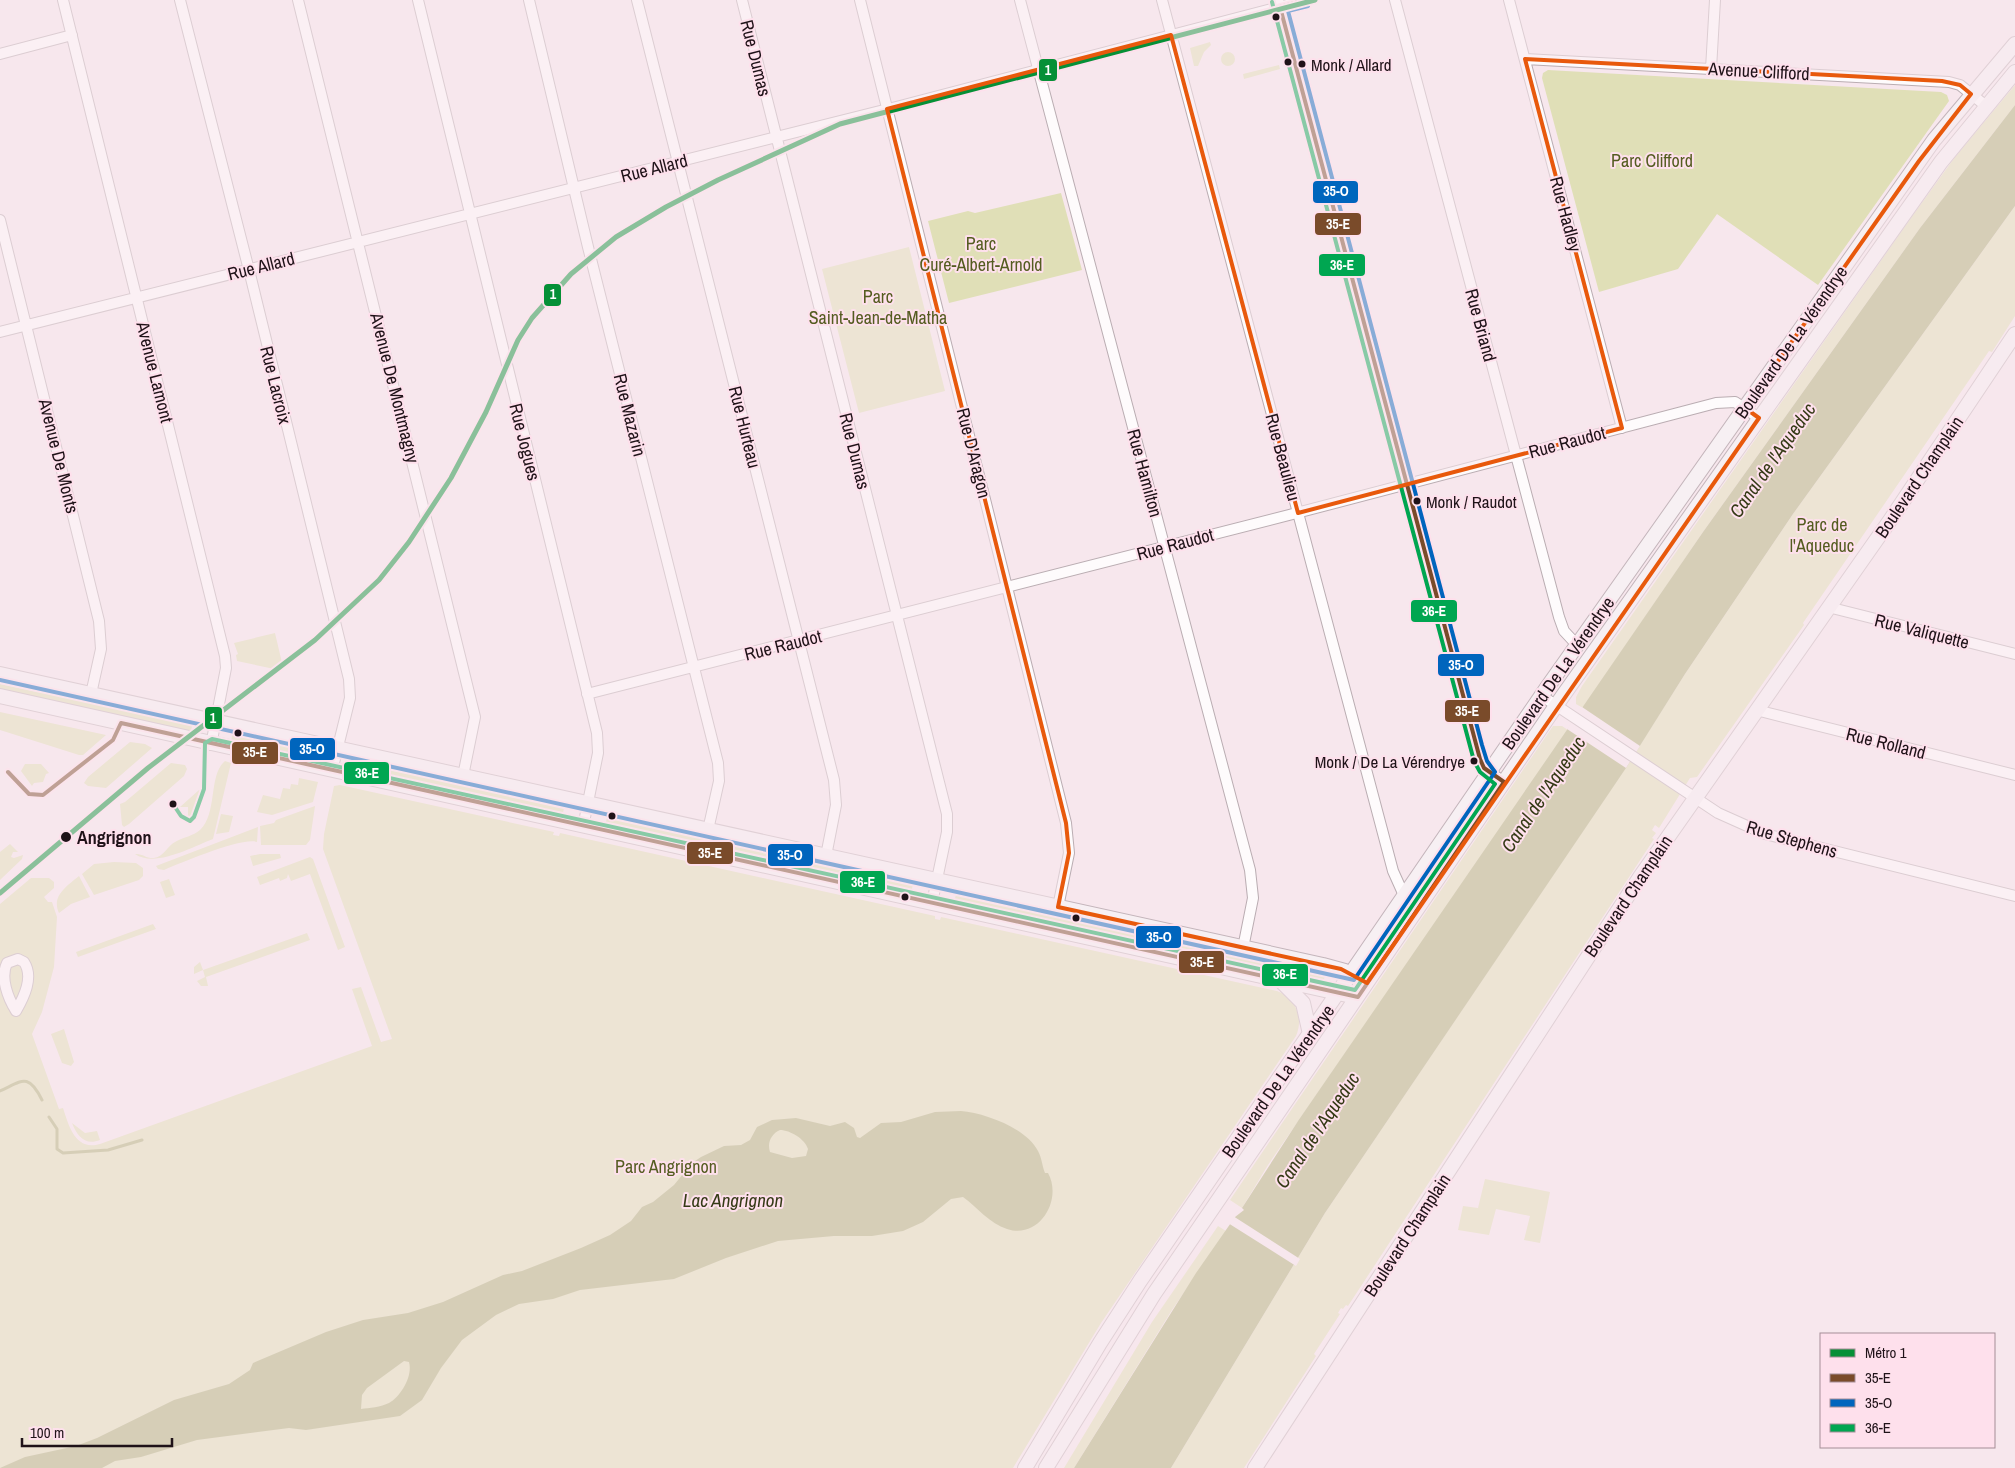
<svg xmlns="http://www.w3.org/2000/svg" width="2015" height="1468" font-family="'Archivo Narrow',sans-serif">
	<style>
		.green { fill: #e0dfb7 }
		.water { fill: #adb077; fill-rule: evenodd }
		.pier { fill: #f7e7ed }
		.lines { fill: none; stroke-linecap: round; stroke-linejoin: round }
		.stream { stroke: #adb077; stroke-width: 3 }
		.minor-casing { stroke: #baadb2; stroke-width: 12 }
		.major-casing { stroke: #c4b5bb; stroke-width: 16 }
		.minor { stroke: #fefbfc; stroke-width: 10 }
		.major { stroke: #f7f0f3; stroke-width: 14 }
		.bus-1-casing { stroke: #fee0ec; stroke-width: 8 }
		.bus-2-casing { stroke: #fee0ec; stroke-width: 8 }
		.bus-3-casing { stroke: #fee0ec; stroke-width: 8 }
		.bus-1 { stroke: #7a4b2a; stroke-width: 4 }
		.bus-2 { stroke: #0065bd; stroke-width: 4 }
		.bus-3 { stroke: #00a651; stroke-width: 4 }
		.metro-1-casing { stroke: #fee0ec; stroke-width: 9 }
		.metro-1 { stroke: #069037; stroke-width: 5 }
		.marked { fill: none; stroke: #e8590c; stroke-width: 4; stroke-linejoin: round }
		.bus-dot { fill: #1f1218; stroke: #fee0ec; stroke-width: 2 }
		.labels { text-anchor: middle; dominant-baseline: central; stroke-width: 4; stroke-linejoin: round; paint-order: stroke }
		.bus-label { font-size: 17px; fill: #1f1218; stroke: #fee0ec; text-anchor: start }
		.street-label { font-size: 18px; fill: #1f1218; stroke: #fee0ec }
		.park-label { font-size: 18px; fill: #545c20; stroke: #fee0ec }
		.stop-label { font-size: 18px; font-weight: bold; fill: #1f1218; stroke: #fee0ec; text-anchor: start }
		.water-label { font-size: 19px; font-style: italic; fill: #353a16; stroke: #fee0ec }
		.line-badge { stroke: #fee0ec; stroke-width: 2 }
		.badge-label { font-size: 14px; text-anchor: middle; font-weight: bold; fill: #fff }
	</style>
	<rect width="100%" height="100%" fill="#f7e7ed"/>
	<!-- green -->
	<path class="green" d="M1210 42 1211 45 1204 52 1198 66H1194L1190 48Z
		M1221 59a7 7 0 1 1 14 0a7 7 0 1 1-14 0Z
		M1279 65 1280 69 1244 79 1243 74Z
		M1548 70 1941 92 1947 95 1949 101 1818 285 1717 214 1678 269 1599 292 1542 78 1543 73Z
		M2015 85V105L1920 228 1703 532 1583 708 1576 704V697L1582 686 1913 215 1955 157Z
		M1061 193 1082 270 949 303 928 221 968 211 975 213Z
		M2015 206V316L1992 352 1989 351 1803 623 1804 625 1697 777 1690 778 1659 828 1655 825 1652 830 1656 833 1652 838 1654 839 1348 1306 1346 1305 1343 1309 1341 1308 1338 1313 1340 1314 1314 1354 1316 1356 1244 1468H1171L1325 1213 1626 767 1685 674 1793 514Z
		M909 247 945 391 859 413 822 269Z
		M275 633 283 667 279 670 237 661 236 655 238 654 234 643Z
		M0 684 42 693H60L193 722 190 735 0 691Z
		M0 712 106 735 83 755H79L0 730Z
		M1553 726H1562L1568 730 1268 1165 1242 1208 1230 1200 1272 1138Z
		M232 735 273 744 317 749 314 762 231 744Z
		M130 742 145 744 152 748 106 788 88 786 84 783 88 777Z
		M225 761 231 763 213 839C192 847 155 868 135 854 142 853 147 859 154 858 165 856 167 846 175 842 184 837 193 836 200 830 218 813 208 775 225 761Z
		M353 762 403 773 427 774 565 804 562 817 351 770Z
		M171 763 185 765 187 769 184 776 129 824 124 827 122 825 120 804 125 802Z
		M25 764H41L49 773 46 774 43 782 34 783 32 786 21 771Z
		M299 778 318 782 313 802 272 815 257 812 263 795 280 799 283 788 290 789 291 784 298 785Z
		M340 785 554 832 553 835 559 836 560 833 569 835 935 916V919L940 920 941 917 1277 991C1296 998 1304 1018 1296 1036L1101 1323 1013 1468H0V904L31 878H49L54 882V888L44 897 48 902H52L57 917 54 967 42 1012 32 1034 59 1109 63 1108C69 1126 75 1151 100 1144L372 1046 352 989 361 987 381 1042 392 1039 323 849 324 834 334 786Z
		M199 790 201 791 197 812 193 818 188 820V807H180Z
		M315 806 310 840 306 845H261L260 826 274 823 276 820Z
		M608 813 914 880 911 893 605 826Z
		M221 814 233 816 229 832 216 834Z
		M258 827 257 842C242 837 181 863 164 870L158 869 156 866Z
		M10 844 18 852H13L11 857 14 858 23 855 22 859 0 880V852Z
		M260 854H280L281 858 253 866 250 856Z
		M310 857 313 859 345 947 338 950 310 874 291 881 288 874 287 878 280 881 279 878 260 885 257 877Z
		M114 862 136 863 143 868V876L139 880 94 895 82 874 94 864Z
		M79 876 90 897 71 904 59 913C51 896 67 886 79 876Z
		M169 879 175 895 166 898 160 882Z
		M957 890 1326 971 1323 984 954 903Z
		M153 924 156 929 78 957 76 952Z
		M307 933 310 940 206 977 208 986H201L197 981 205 977 203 970 194 974V967L200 962 203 970Z
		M64 1029 74 1062 71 1066 62 1063 51 1034Z
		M72 1123 85 1133 97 1131 100 1140C85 1146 77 1136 72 1123Z
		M1485 1179 1550 1192 1540 1243 1524 1240 1530 1216 1496 1209 1489 1235 1458 1230 1463 1206 1478 1208Z
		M1218 1226 1226 1231 1172 1310 1074 1468H1064L1152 1322Z"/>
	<!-- water -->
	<path class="water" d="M2015 105V206L1793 514 1685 674 1626 768 1325 1213 1171 1468H1074L1196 1273 1235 1217 1244 1210 1242 1208 1298 1121 1703 532 1920 228Z
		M961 1111C985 1113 1026 1128 1038 1151 1042 1158 1042 1166 1045 1173H1048C1063 1200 1039 1240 1007 1229 990 1224 977 1207 963 1197L951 1199 923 1222 903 1231 872 1236H834L778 1241 726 1258 674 1279 580 1290 553 1299 519 1304 496 1315 462 1340 441 1368 422 1400 400 1416 306 1430 289 1428 197 1440 141 1457 115 1461 102 1468H0L25 1457 76 1446 97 1438 174 1400 229 1384 250 1370 253 1363 326 1332 363 1320 408 1313 443 1302 503 1275 522 1271 581 1248 610 1235 631 1221 642 1207 653 1202 674 1185 692 1163 701 1157 724 1146 741 1145 750 1140 757 1127 772 1120 796 1118 830 1126 845 1122 854 1128 857 1137 860 1138 881 1123 901 1122 935 1112ZM780 1130C790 1130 805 1139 808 1149L806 1156 792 1158 770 1152C767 1143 771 1134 780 1130ZM404 1361 409 1362C413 1376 401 1396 389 1403 381 1407 369 1408 361 1409L362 1395 367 1388Z"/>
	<!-- pier -->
	<path class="pier" d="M1582 707 1640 746 1626 768 1567 729Z
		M1233 1216 1300 1259 1296 1266 1228 1223Z"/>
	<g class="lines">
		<!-- stream -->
		<path class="stream" d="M0 1091C22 1081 28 1072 42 1100
			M49 1117 57 1129V1149L63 1153 108 1150 142 1140"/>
		<defs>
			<path id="minor" d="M63 0 225 656 226 668 211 745
				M180 0 249 270 349 679 350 698 332 771
				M298 0 475 717 463 776
				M418 0 597 733 598 753 583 827
				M529 0 588 247 718 763 719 781 708 830
				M637 0 834 780 836 805 826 856
				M742 0 947 814V832L932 903
				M860 0 1066 823 1069 853 1058 907
				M1020 0 1250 870 1253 898 1243 948
				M1162 0 1393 871 1402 891 1420 905
				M1278 0 1480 759 1484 768 1504 782
				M1395 0 1559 617 1564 631 1577 645
				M1509 0 1622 428
				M0 54 72 35
				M1525 59 1949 82 1960 85 1986 106
				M1711 69 1715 0
				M0 220 99 621 101 649 91 694
				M0 332 900 106 1306 0
				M1828 607 2015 654
				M587 694 1289 515 1716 403 1735 402 1759 418
				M1542 696 1718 813 1765 834 2015 896
				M1756 710 2015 775
				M18 959 24 962C34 977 24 997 16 1011 8 998 0 978 7 963Z"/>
			<path id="major" d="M0 674 1323 965 1345 971 1358 977
				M0 696 1347 995
				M1281 981 1303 1003 1310 1034
				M1025 1468 1100 1343 1140 1281 1546 689 1828 290 1934 140 2015 44
				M1046 1468 1154 1294 1562 697 1941 162 2015 72
				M1255 1468 1640 877 1891 519 2015 334"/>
		</defs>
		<!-- minor casing -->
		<use href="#minor" class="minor-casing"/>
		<!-- major casing -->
		<use href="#major" class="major-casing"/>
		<!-- minor -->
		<use href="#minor" class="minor"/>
		<!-- major -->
		<use href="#major" class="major"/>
		<defs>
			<path id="bus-1" d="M8 772 29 794 43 795 113 740 121 723 1358 997 1504 782 1484 768 1480 759 1280 7 1306 0"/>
			<path id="bus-2" d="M0 680 1354 980 1495 772 1487 761 1482 745 1288 11 1308 6"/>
			<path id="bus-3" d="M173 804 181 816 190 821 194 817 204 789 205 743 212 739 1355 990 1495 784 1480 772 1474 761 1272 2"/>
		</defs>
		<!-- bus-1 casing -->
		<use href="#bus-1" class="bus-1-casing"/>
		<!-- bus-2 casing -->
		<use href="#bus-2" class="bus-2-casing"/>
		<!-- bus-3 casing -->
		<use href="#bus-3" class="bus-3-casing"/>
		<!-- bus-1 -->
		<use href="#bus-1" class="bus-1"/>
		<!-- bus-2 -->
		<use href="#bus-2" class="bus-2"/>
		<!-- bus-3 -->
		<use href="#bus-3" class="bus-3"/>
		<defs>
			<path id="metro-1" d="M0 893 148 768 315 640 379 580 409 542 451 478 486 412 518 340 532 318 571 274 616 237 666 207 718 180 840 124 1315 0"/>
		</defs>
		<!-- metro-1 casing -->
		<use href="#metro-1" class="metro-1-casing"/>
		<!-- metro-1 -->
		<use href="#metro-1" class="metro-1"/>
	</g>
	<!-- marked area -->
	<path d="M0 0H2015V1468H0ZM1171 35 1298 513 1622 428 1525 59 1942 81 1960 85 1971 94 1919 161 1745 408 1759 418 1367 983 1341 969 1058 907 1069 853 1066 823 887 109Z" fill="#f7e7ed" fill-opacity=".55" fill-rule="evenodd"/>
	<path class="marked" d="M1171 35 1298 513 1622 428 1525 59 1942 81 1960 85 1971 94 1919 161 1745 408 1759 418 1367 983 1341 969 1058 907 1069 853 1066 823 887 109Z"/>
	<!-- markers -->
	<g class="bus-dot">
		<circle cx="1276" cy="17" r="4.5"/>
		<circle cx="1288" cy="62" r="4.5"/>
		<circle cx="1302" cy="64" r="4.5"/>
		<circle cx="1417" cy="501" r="4.5"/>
		<circle cx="238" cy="733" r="4.5"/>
		<circle cx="1474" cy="761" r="4.5"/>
		<circle cx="173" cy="804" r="4.5"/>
		<circle cx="612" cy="816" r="4.5"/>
		<circle cx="66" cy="837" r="6"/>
		<circle cx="905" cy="897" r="4.5"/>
		<circle cx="1076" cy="918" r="4.5"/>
	</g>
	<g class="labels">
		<!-- bus labels -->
		<g class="bus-label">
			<text x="1311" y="64">Monk / Allard</text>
			<text x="1426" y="501">Monk / Raudot</text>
			<text x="1465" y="761" text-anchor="end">Monk / De La Vérendrye</text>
		</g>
		<!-- street labels -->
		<g class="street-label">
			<text transform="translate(756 58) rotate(76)">Rue Dumas</text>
			<text transform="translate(1759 71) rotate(3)">Avenue Clifford</text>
			<text transform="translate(654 168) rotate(-14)">Rue Allard</text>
			<text transform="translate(1566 214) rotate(75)">Rue Hadley</text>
			<text transform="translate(261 266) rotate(-14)">Rue Allard</text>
			<text transform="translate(1481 325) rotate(75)">Rue Briand</text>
			<text transform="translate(1791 342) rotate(-55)">Boulevard De La Vérendrye</text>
			<text transform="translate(155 372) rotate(76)">Avenue Lamont</text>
			<text transform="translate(276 385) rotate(76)">Rue Lacroix</text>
			<text transform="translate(395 388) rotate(76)">Avenue De Montmagny</text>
			<text transform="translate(630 415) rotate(76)">Rue Mazarin</text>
			<text transform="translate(745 427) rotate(76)">Rue Hurteau</text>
			<text transform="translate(525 442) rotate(76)">Rue Jogues</text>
			<text transform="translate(1567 442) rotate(-15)">Rue Raudot</text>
			<text transform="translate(855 451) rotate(76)">Rue Dumas</text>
			<text transform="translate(974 453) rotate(76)">Rue D'Aragon</text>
			<text transform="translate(59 456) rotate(76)">Avenue De Monts</text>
			<text transform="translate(1283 457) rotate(75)">Rue Beaulieu</text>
			<text transform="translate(1145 473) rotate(75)">Rue Hamilton</text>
			<text transform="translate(1919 477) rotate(-56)">Boulevard Champlain</text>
			<text transform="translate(1175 544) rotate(-15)">Rue Raudot</text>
			<text transform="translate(1922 631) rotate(14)">Rue Valiquette</text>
			<text transform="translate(783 645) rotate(-14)">Rue Raudot</text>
			<text transform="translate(1558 673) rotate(-55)">Boulevard De La Vérendrye</text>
			<text transform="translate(1886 743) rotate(14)">Rue Rolland</text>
			<text transform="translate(1792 839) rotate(16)">Rue Stephens</text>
			<text transform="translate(1628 896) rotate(-56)">Boulevard Champlain</text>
			<text transform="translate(1278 1081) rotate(-55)">Boulevard De La Vérendrye</text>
			<text transform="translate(1407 1235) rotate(-57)">Boulevard Champlain</text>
		</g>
		<!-- park labels -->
		<g class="park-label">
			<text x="1652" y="160">Parc Clifford</text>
			<text x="981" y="243">Parc<tspan x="981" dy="21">Curé-Albert-Arnold</tspan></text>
			<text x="878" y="296">Parc<tspan x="878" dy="21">Saint-Jean-de-Matha</tspan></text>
			<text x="1822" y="524">Parc de<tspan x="1822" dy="21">l'Aqueduc</tspan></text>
			<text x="666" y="1166">Parc Angrignon</text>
		</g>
		<!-- stop labels -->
		<g class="stop-label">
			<text x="77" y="837">Angrignon</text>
		</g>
		<!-- water labels -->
		<g class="water-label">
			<text transform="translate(1772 460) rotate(-55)">Canal de l'Aqueduc</text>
			<text transform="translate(1543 794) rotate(-56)">Canal de l'Aqueduc</text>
			<text transform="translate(1317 1130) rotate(-56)">Canal de l'Aqueduc</text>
			<text x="733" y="1200">Lac Angrignon</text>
		</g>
	</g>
	<g class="line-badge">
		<rect x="1038" y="58" width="20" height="24" rx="5" fill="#069037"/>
		<rect x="1312" y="180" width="47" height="24" rx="5" fill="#0065bd"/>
		<rect x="1314" y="212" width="48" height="24" rx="5" fill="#7a4b2a"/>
		<rect x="1318" y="253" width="48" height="24" rx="5" fill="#00a651"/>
		<rect x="543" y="283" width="19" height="24" rx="5" fill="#069037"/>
		<rect x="1410" y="599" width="48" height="24" rx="5" fill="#00a651"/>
		<rect x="1437" y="653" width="48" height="24" rx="5" fill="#0065bd"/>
		<rect x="1444" y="699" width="47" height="24" rx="5" fill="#7a4b2a"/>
		<rect x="204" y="706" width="19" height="24" rx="5" fill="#069037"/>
		<rect x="289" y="737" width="47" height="24" rx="5" fill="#0065bd"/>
		<rect x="231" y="741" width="48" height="24" rx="5" fill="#7a4b2a"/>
		<rect x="343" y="761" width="47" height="24" rx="5" fill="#00a651"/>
		<rect x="686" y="841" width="48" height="24" rx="5" fill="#7a4b2a"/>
		<rect x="767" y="843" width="47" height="24" rx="5" fill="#0065bd"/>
		<rect x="839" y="870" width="47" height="24" rx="5" fill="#00a651"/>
		<rect x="1135" y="925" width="47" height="24" rx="5" fill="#0065bd"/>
		<rect x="1178" y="950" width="47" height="24" rx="5" fill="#7a4b2a"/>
		<rect x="1261" y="963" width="48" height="24" rx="5" fill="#00a651"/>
	</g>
	<g class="badge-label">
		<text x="1048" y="75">1</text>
		<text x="1336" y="196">35-O</text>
		<text x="1338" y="229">35-E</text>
		<text x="1342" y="270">36-E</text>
		<text x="553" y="299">1</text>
		<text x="1434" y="616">36-E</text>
		<text x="1461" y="670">35-O</text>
		<text x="1467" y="716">35-E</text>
		<text x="213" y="723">1</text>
		<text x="312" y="754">35-O</text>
		<text x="255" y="757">35-E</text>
		<text x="367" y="778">36-E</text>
		<text x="710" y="858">35-E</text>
		<text x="790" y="860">35-O</text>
		<text x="863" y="887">36-E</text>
		<text x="1159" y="942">35-O</text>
		<text x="1202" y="967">35-E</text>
		<text x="1285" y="979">36-E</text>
	</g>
	<!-- legend -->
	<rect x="1820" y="1333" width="175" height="115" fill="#fee0ec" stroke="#a58e97"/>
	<rect x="1830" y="1349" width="25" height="8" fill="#069037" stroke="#a58e97"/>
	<text x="1865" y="1358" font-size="15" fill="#1f1218">Métro 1</text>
	<rect x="1830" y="1374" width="25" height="8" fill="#7a4b2a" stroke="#a58e97"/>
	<text x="1865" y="1383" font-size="15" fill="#1f1218">35-E</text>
	<rect x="1830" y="1399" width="25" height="8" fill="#0065bd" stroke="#a58e97"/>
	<text x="1865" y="1408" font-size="15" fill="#1f1218">35-O</text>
	<rect x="1830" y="1424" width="25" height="8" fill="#00a651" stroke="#a58e97"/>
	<text x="1865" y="1433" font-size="15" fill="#1f1218">36-E</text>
	<!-- scale -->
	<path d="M22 1438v8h150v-8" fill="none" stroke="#1f1218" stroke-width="2.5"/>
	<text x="30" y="1438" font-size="15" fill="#1f1218" stroke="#fee0ec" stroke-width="4" paint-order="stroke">100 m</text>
</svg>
